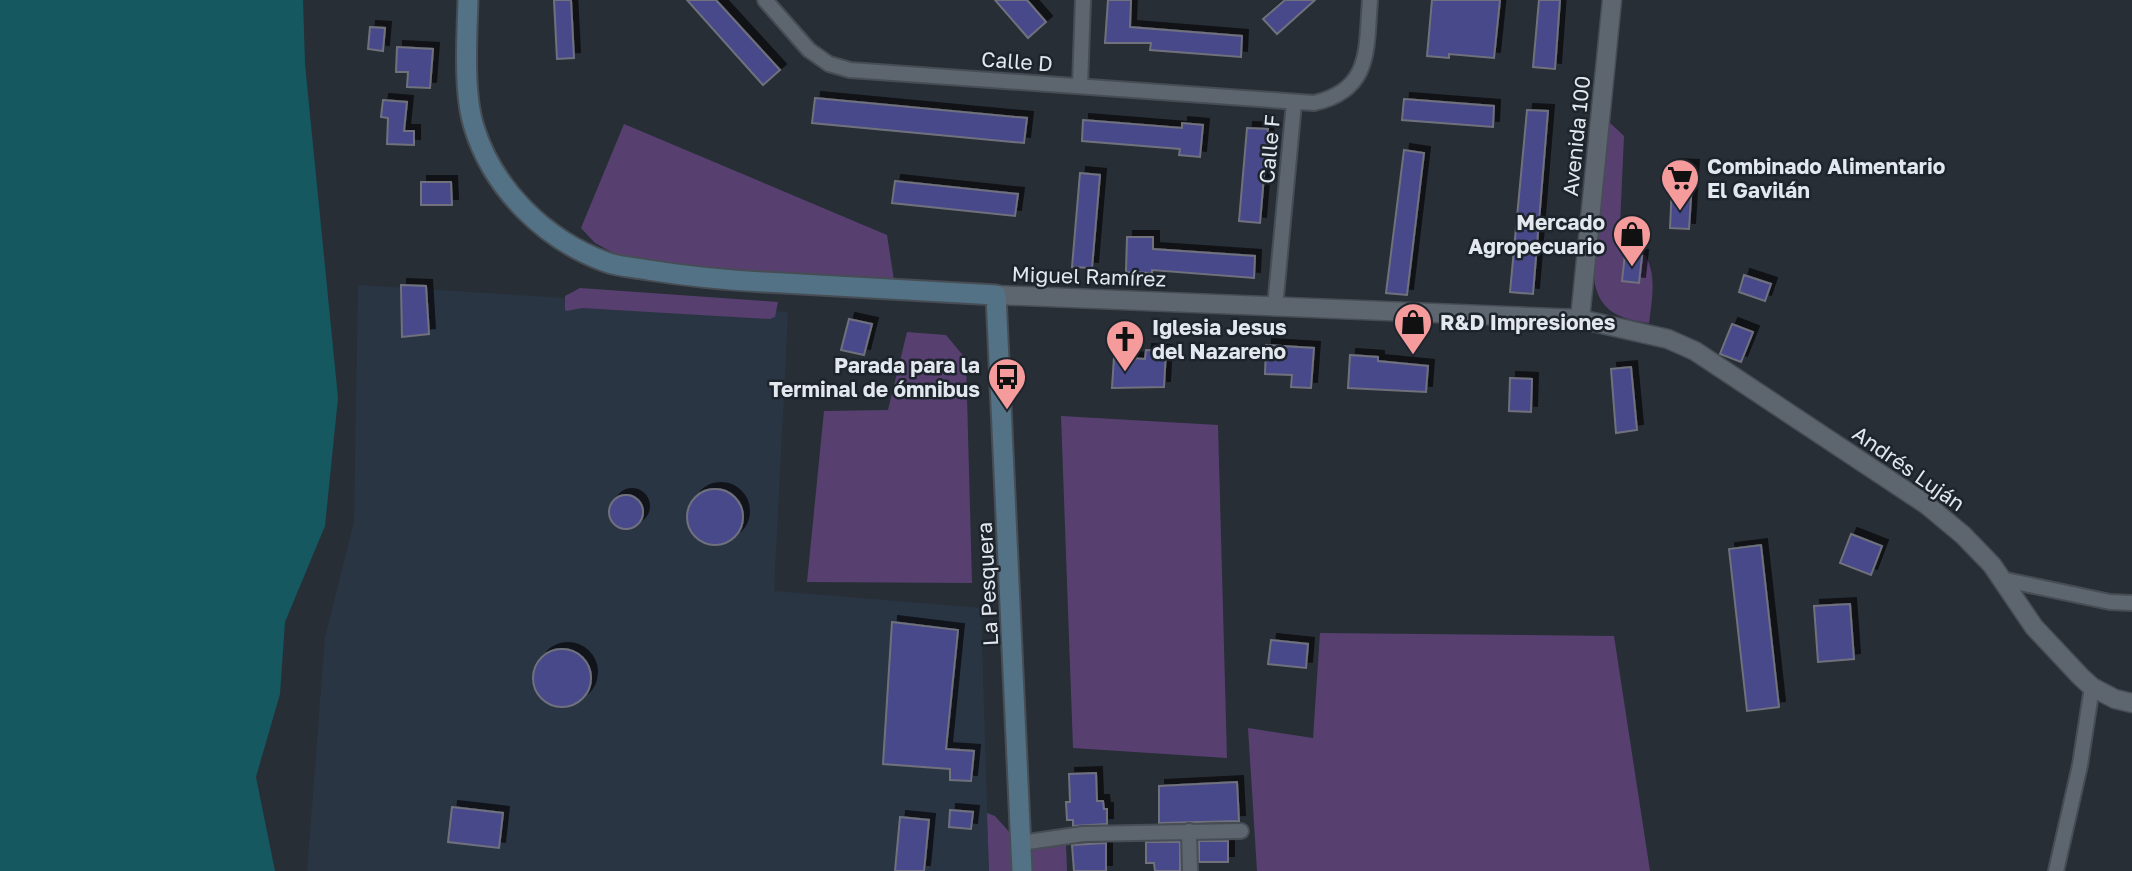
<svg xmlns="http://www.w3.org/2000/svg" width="2132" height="871" font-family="'Golos Text',sans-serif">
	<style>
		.built { fill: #2a3543 }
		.green { fill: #574070 }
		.water { fill: #155860 }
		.building { fill: #47488a; stroke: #6f717d; stroke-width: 2; filter: url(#shadow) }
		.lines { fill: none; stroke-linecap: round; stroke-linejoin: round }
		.minor-casing { stroke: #474d54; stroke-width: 18 }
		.tertiary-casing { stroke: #474d54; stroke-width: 21 }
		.secondary-casing { stroke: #474d54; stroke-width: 23 }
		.minor { stroke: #5d656f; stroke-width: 14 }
		.tertiary { stroke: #5d656f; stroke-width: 18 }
		.secondary { stroke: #537286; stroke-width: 19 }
		.labels { text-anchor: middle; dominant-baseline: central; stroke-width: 5; stroke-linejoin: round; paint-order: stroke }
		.street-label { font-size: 21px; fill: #e3e8ee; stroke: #1e242c }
		.poi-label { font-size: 21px; font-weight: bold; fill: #e3e8ee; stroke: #1e242c; text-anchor: start }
	</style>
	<defs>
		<filter id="shadow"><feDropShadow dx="6" dy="-6" stdDeviation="0" flood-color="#0009"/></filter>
	</defs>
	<rect width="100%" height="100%" fill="#272e36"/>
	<!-- built -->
	<path class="built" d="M358 285 788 312 774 591 981 608 989 871H307L325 637 354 521Z"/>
	<!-- green -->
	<path class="green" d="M1608 121 1624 136 1619 248 1642 251C1658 271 1652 299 1649 323 1619 319 1598 311 1594 278Z
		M624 124 887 235 894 280 710 269 617 255 595 243 581 228Z
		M580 288 778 302 775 317 770 319 582 308 567 311 565 310V296Z
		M907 332 946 335 966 359 972 583 807 582 824 411 888 410Z
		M1061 416 1218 425 1227 758 1073 748Z
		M1320 633 1614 636 1650 871H1257L1248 728 1313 738Z
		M987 813 995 816 1011 834 1013 871H989Z
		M1066 844 1067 871H1032L1031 846Z"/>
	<!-- water -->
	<path class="water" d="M0 0H303L305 64 338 398 325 526 285 622 280 694 256 777 275 871H0Z"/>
	<!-- building -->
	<path class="building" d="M554 0H571L574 58 557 59Z
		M687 0H716L780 70 763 85Z
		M995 0H1027L1046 22 1028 38Z
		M1108 0H1131L1130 27 1242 36 1241 57 1150 50 1151 43H1105Z
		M1285 0H1315L1277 34 1263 19Z
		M1432 0H1500L1494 58 1449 54V58L1427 56Z
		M1539 0H1560L1555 69 1533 67Z
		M370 27 385 28 383 51 368 49Z
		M397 47 433 49 430 88 407 87 408 72H396Z
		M815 98 1027 118 1024 143 812 123Z
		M1404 99 1494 106 1493 127 1402 120Z
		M383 100 407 102 404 131H414V145L387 144 388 118 381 117Z
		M1527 110 1548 111 1533 294 1510 292Z
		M1083 120 1182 128V123L1203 125 1200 157 1179 155 1180 149 1082 141Z
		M1247 128 1268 129 1260 223 1239 221Z
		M1404 150 1424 153 1407 295 1386 293Z
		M1673 165 1693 166 1689 229 1670 228Z
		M1080 173 1100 175 1092 268 1072 267Z
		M895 181 1018 194 1015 216 892 203Z
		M421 182H451L452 205H421Z
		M1127 237H1153V249L1255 256 1254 278 1152 270V273L1126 272Z
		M1625 254 1642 256 1639 283 1622 281Z
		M1744 275 1771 284 1765 301 1739 292Z
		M401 285 426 286 429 334 402 337Z
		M849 319 872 324 864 355 841 350Z
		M1732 324 1753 332 1741 362 1720 354Z
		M1266 345 1314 348 1311 388 1291 387 1292 375 1265 374Z
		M1146 350 1166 351 1164 387 1112 388 1114 357 1145 359Z
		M1350 355 1378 357V361L1428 366 1426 392 1348 388Z
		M1631 367 1637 430 1616 433 1611 369Z
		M1510 378 1532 379 1531 412 1509 411Z
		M687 517a28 28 0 1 1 56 0a28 28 0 1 1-56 0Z
		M609 512a17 17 0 1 1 34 0a17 17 0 1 1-34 0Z
		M1851 534 1882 546 1871 575 1840 563Z
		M1761 545 1779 707 1747 711 1729 549Z
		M1850 604 1854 659 1818 662 1814 606Z
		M892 622 958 630 946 749 974 751 971 781 950 780V769L883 764Z
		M1271 640 1308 644 1306 668 1268 664Z
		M533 678a29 29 0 1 1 58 0a29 29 0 1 1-58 0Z
		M1096 773 1097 801H1103L1104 809H1107V824L1073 826V820H1067L1066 802H1070L1069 774Z
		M1237 782 1239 821 1159 823V786Z
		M452 807 503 813 499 848 448 842Z
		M950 810 973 812 971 829 949 827Z
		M900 817 929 820 924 871H895Z
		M1199 841H1228V862H1199Z
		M1146 842H1180V871H1155L1154 863H1146Z
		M1106 843V871H1074L1072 845Z"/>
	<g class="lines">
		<defs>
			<path id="minor" d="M765 0 809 50 829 64 850 70 1314 103C1372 90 1366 49 1370 0
				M1080 86 1083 0
				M1275 307 1294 103
				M2001 579 2110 602 2132 603
				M1189 831 1190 871
				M1021 843 1083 834 1241 831
				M2056 871 2080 765 2092 687"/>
			<path id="tertiary" d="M996 295 1580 319 1668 339 1695 351 1927 505 1963 535 1992 565 2034 627 2081 677 2092 687 2115 699 2132 703
				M1580 319 1612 0"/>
			<path id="secondary" d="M468 0C467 36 463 92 474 127 493 189 545 240 606 262 619 267 634 267 648 270 686 276 724 280 763 282 841 286 919 291 996 295L1022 871"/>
		</defs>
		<!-- minor casing -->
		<use href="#minor" class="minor-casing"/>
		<!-- tertiary casing -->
		<use href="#tertiary" class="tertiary-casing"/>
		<!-- secondary casing -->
		<use href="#secondary" class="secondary-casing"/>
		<!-- minor -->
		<use href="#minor" class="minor"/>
		<!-- tertiary -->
		<use href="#tertiary" class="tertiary"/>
		<!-- secondary -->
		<use href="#secondary" class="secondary"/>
	</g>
	<!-- icons -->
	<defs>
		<symbol id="supermarket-pin" viewBox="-11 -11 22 30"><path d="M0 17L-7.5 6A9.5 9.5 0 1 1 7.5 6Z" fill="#f59b9c" stroke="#1e242c"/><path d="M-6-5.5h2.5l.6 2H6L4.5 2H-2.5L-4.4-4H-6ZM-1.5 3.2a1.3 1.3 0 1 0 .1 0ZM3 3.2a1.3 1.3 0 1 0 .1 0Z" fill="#111"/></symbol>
		<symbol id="shop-pin" viewBox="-11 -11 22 30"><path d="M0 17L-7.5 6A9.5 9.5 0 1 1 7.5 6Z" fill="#f59b9c" stroke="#1e242c"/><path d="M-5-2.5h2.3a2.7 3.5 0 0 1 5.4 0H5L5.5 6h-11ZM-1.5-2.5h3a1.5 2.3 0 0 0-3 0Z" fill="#111"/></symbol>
		<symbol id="church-pin" viewBox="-11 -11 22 30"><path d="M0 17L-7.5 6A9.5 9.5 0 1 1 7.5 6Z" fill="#f59b9c" stroke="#1e242c"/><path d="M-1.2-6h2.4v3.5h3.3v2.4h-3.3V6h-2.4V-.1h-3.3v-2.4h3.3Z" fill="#111"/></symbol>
		<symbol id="bus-pin" viewBox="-11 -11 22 30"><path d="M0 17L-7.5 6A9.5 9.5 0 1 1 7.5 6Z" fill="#f59b9c" stroke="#1e242c"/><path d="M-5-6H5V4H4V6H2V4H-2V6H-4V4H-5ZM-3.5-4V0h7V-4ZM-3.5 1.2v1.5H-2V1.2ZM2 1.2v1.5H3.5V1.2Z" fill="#111"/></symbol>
	</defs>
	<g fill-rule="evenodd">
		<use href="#supermarket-pin" x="1658" y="156" width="44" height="60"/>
		<use href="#shop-pin" x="1610" y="212" width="44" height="60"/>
		<use href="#shop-pin" x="1391" y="300" width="44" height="60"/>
		<use href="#church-pin" x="1103" y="317" width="44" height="60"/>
		<use href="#bus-pin" x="985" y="355" width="44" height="60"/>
	</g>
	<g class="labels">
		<!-- street labels -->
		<g class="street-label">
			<text transform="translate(1017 61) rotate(4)">Calle D</text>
			<text transform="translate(1576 136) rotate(-84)">Avenida 100</text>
			<text transform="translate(1269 149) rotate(-85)">Calle F</text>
			<text transform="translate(1089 276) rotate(2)">Miguel Ramírez</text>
			<text transform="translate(1909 468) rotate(35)">Andrés Luján</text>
			<text transform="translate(987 584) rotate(-93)">La Pesquera</text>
		</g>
		<!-- poi labels -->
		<g class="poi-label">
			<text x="1707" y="166">Combinado Alimentario<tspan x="1707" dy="24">El Gavilán</tspan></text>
			<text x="1605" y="222" text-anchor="end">Mercado<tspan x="1605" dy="24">Agropecuario</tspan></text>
			<text x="1440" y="322">R&amp;D Impresiones</text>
			<text x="1152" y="327">Iglesia Jesus<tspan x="1152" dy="24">del Nazareno</tspan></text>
			<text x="980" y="365" text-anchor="end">Parada para la<tspan x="980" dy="24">Terminal de ómnibus</tspan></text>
		</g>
	</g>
</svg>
